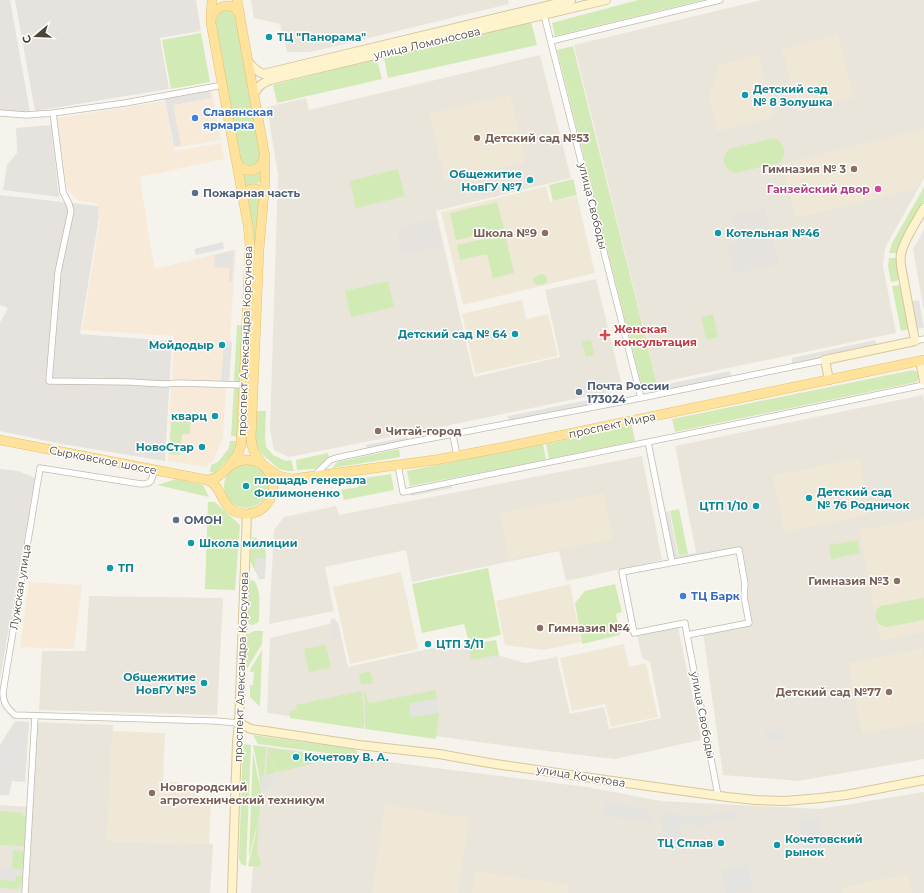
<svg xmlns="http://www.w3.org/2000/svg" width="924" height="893" font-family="Montserrat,sans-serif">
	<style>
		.residential { fill: #eae5da }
		.commercial { fill: #f7ead8 }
		.industrial { fill: #e6e2dd }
		.education { fill: #efe8d6 }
		.green { fill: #d2eab5 }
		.parking { fill: #e5e3e0 }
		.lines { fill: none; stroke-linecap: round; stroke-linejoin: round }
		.street-casing { stroke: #c2bbae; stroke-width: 7 }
		.secondary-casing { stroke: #d6c79b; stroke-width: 10 }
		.primary-casing { stroke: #e6c16a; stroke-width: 10 }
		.street { stroke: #fff; stroke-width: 5.5 }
		.secondary { stroke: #fff3cd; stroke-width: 8 }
		.primary { stroke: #ffe39c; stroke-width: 9 }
		.culture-dot { fill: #0f9aa8; stroke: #fff; stroke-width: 1.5 }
		.shop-dot { fill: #3f7fe0; stroke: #fff; stroke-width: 1.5 }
		.education-dot { fill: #8d6e63; stroke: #fff; stroke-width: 1.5 }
		.hotel-dot { fill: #d1479c; stroke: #fff; stroke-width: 1.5 }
		.service-dot { fill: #5c6f8a; stroke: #fff; stroke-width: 1.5 }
		.health-dot { fill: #e0444e; stroke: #fff; stroke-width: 1.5 }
		.labels { text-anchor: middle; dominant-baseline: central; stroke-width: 3; stroke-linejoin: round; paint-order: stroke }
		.culture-label { font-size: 11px; font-weight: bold; fill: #0d838f; stroke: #fff; text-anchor: start }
		.street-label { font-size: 11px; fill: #4b4439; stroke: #fff }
		.shop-label { font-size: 11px; font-weight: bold; fill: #366cbe; stroke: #fff; text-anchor: start }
		.education-label { font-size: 11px; font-weight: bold; fill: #785e54; stroke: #fff; text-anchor: start }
		.hotel-label { font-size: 11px; font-weight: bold; fill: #b23c85; stroke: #fff; text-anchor: end }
		.service-label { font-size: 11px; font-weight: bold; fill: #4e5e75; stroke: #fff; text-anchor: start }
		.health-label { font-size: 11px; font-weight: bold; fill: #be3a42; stroke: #fff; text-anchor: start }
	</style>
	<rect width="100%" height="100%" fill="#f6f3ec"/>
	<!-- residential -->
	<path class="residential" d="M251 0H508L509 4 311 52H287L280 24 254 18Z
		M762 0H924V178L885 248 883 266 896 333 657 383 574 45Z
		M540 55 571 178 436 211 474 377 560 357 545 290 596 279 623 389 421 431 289 457 274 450 270 430 278 175 267 107 306 98 309 110Z
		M924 229V312L913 249Z
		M923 395 924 403V759L798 781 723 775 703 633 753 624 738 549 697 557 675 446Z
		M642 456 662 560 566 581 559 551 412 582 406 550 325 567 334 611 269 624 274 530 284 517 336 506 339 515Z
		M89 596 223 598 217 715 39 710 42 651H86Z
		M338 622 348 667 455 643 525 663 557 657 570 714 604 707 609 729 661 718 650 662 642 658 637 635 678 627 701 737 700 740 615 759 538 750 267 713 270 638Z
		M35 722 113 725 107 841 213 844 210 893H0V805L31 807Z
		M262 746 587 787 661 801 820 809 924 792V893H251Z"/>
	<!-- commercial -->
	<path class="commercial" d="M212 89 221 140 180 147 170 96Z
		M165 101 174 151 221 143 224 159 140 177 149 238 155 269 236 249 227 382 172 379 174 336 82 330 100 219 98 204 79 201 67 188 57 118Z
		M171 385 226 387 223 438 212 462 205 467 168 461Z
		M29 582 82 585 74 649 20 647Z"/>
	<!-- industrial -->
	<path class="industrial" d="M0 0H10L30 112 0 110Z
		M15 0H196L201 31 160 38 169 89 35 111Z
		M51 125 59 197 3 190 7 165 17 153 16 128Z
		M0 195 98 206 99 217 80 334 172 341 165 461 62 444 0 431V323L8 308 0 305Z
		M765 208 779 264 733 274 726 246 738 243 731 216Z
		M436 219 442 246 400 255 398 228Z
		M0 469 18 471 35 478 0 679Z"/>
	<!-- education -->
	<path class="education" d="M838 35 854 97 798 111 782 49Z
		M758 55 774 117 717 131 709 97 719 65Z
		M510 95 526 162 445 181 429 114Z
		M924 129V175L916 189 796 218 782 164Z
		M546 186 550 202 577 196 595 273 463 305 441 212Z
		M522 300 526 319 548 314 558 356 475 374 462 314Z
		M859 458 870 514 784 532 773 476Z
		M604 493 613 539 509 559 500 513Z
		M924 519V632L880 640 860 530Z
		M401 572 418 649 350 664 333 587Z
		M570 584 581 642 544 650 505 645 496 601Z
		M624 644 629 667 646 663 658 717 611 727 605 704 572 711 560 658Z
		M922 649 924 662V722L862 734 848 663Z
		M112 731 165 733 163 782H178L211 804 209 844 107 841Z
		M385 805 469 818 458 893H372Z
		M475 871 569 885 567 893H472Z
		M908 874 912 893H842L841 888Z"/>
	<!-- green -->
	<path class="green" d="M638 0H703L555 36 552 23Z
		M224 10C231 10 234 13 236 19L260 154C260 167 245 171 240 158L216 23C216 16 219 14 224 10Z
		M531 22 537 45 388 78 384 58Z
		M201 33 210 82 171 89 162 40Z
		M573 46 657 384 642 387 557 50Z
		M377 59 382 79 277 103 273 85Z
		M774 138C785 143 787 153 780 163L735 173C723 168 720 159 729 149Z
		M398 169 405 196 356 208 350 181Z
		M261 171 260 182 253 186 244 187 242 172C249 176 254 175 261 171Z
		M573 179 577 195 553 201 549 185Z
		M924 187V201L905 234 898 253H889L892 243Z
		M253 192 260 196 248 443H244L247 199Z
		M497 202 504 229 456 240 450 213Z
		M505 234 514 273 493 278 487 254 460 260 457 245Z
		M889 258H897L900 280 891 282 888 266Z
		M541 274 545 275C550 283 542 287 535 284L533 281C533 276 537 276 541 274Z
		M388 281 394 307 351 317 345 291Z
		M901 285 909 329 901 331 892 286Z
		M713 314 718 337 706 340 701 317Z
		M237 325 244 326 240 382 234 381Z
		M591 340 594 355 586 357 582 342Z
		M913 370 917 372 919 379 917 382 675 432 672 419Z
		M234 387 241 388 238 437 231 436Z
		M257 411H266L265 438 266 447 273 455 286 461 291 460 294 471C281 471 278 469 269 460 266 458 262 455 260 451 252 439 255 425 257 411Z
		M172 413 191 415 190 434H182L180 455 169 454Z
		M632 426 635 441 549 459 546 444Z
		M230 441H239L237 452 225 462 215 473 210 472 211 465 218 462 229 448Z
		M543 444 546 460 410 486 407 471Z
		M399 449 400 457 332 468 337 462Z
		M328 453 329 458 315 469 297 470 296 460Z
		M224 486a22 22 0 1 1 44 0a22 22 0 1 1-44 0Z
		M391 474 394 490 344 500 341 490 358 487V479Z
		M176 479 203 485 209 497 157 485Z
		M208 502H215L240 525 235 590 205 589Z
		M679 509 688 554 679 556 670 511Z
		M252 537C264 540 266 546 266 558H256L255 568 261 579 260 580 250 561Z
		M858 540 860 553 831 559 829 545Z
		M488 568 501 635 469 642 464 624 422 633 412 584Z
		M253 580C262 587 259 610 259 621L257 623 253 625 249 624 247 620 249 583V581Z
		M615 584 622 612 616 614 620 635 582 644 575 603 585 591Z
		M924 598V620L887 627C876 626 871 614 880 606Z
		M254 631H263L262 644 247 669C244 661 245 642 248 634Z
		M496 640 499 655 471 660 468 645Z
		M326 645 331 668 309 672 304 649Z
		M262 650 260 707 250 697V685H253L254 672H250L251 668Z
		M370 671 373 683 361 685 359 674Z
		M435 690 437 699 409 704 411 717 439 713 436 739 365 729V702L363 692H365L368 702H370L371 703Z
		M361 691 364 710V729L290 718 289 711 297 710 296 705Z
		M253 735 354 749 357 751V756L356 757 258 744Z
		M243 744 251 745 246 866 241 864 239 858Z
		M253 745 266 747 264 776H262L261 785Z
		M268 748 340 757 278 772 267 751Z
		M253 752 260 787H261L259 817 249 857Z
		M267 753 277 772 266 775Z
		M0 811 23 813V816H28L26 846 0 845Z
		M259 820 257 856 259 857 261 861 259 866 258 867 248 866Z
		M13 850 26 851 24 870 12 868Z
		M16 876H25L24 883 21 884 19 889 0 888V880L14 881Z"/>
	<!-- parking -->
	<path class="parking" d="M210 91 211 98 173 105 181 146 174 147 165 99Z
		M223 242 224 249 196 255 194 249Z
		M234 250 232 282 229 281V268L214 267 215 255Z
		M919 300 924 328 916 329 910 302Z
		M875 340 877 346 792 364V358Z
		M224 342H232L229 383 221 382Z
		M730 371 731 376 664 391 663 385Z
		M588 400 589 405 509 421 508 416Z
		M407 437 408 441 367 450 366 445Z
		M451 484 452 488 411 496 410 492Z
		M669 511 678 556 720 548 721 552 674 561 665 512Z
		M255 558H266L265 579H261L255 568Z
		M335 618 340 637 334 638 330 620Z
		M437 699 439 713 411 717 409 704Z
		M15 721 29 722 25 782 12 781 9 795H0V745Z
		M782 728 784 739 767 742 765 731Z
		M262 776H273V785L270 789 266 792 261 791Z
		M605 803 648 809 652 822 604 815Z
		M735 809 737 818 695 827 690 824 680 826 684 847 667 850 659 813 706 817Z
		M819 817 826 849 806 854 799 821Z
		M748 865 753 889 734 893H726L721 871Z
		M0 867 24 870 25 876H16L14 881 0 879Z"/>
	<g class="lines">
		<defs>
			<path id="street" d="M544 15 641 398
				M551 41 720 0
				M0 113 26 115 53 113 125 103 223 85
				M53 113 63 192 69 204 71 211 58 272 49 381 130 382 163 384 178 383 244 385
				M915 341 924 339
				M453 435 457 456
				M648 442 672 562
				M398 465 403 492 409 491 770 417 924 385
				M154 470C152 479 153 484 141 484L40 468 3 692C3 703 7 708 15 715L215 721 239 723
				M315 475 330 460 336 458 401 444 641 398 825 360
				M687 635 749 623 744 596 745 584 739 550 622 572 634 633 685 623 687 635 718 795
				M25 893 35 716"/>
			<path id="secondary" d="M248 61C252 67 256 71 263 74L571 0
				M254 94C257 87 262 83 270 80L606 0
				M920 361 924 381
				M829 380 825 360 915 341 901 266C901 262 900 258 901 254 904 239 917 221 924 208
				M239 723 251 729 265 731 359 745 439 754 489 763 598 779 727 797 755 800 785 801 820 798 846 795 924 780
				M232 893 237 742 239 723 247 514"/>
			<path id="primary" d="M212 0 211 15V23L248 225 250 245 244 385 241 445 238 454 229 466
				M237 0 265 157V181L259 250 251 438C251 449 256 457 263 465
				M212 17C217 4 234 1 240 15
				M236 160C242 175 260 173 264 158
				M244 201C244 187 260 184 263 198
				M0 440 207 480C225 486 219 513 246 514 252 514 258 512 263 508 281 493 273 462 249 460 227 458 224 480 207 480
				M266 467 279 476 292 479 435 460 500 448 924 360"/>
		</defs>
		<!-- street casing -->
		<use href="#street" class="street-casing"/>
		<!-- secondary casing -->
		<use href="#secondary" class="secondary-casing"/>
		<!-- primary casing -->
		<use href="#primary" class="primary-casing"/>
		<!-- street -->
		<use href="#street" class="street"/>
		<!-- secondary -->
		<use href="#secondary" class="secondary"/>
		<!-- primary -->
		<use href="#primary" class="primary"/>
	</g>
	<!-- markers -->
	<g class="culture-dot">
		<circle cx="269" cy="37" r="4"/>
		<circle cx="745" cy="95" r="4"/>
		<circle cx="530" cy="180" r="4"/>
		<circle cx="718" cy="233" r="4"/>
		<circle cx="515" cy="334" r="4"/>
		<circle cx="222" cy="345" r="4"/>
		<circle cx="215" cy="416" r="4"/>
		<circle cx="202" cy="447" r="4"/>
		<circle cx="246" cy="486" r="4"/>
		<circle cx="809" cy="498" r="4"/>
		<circle cx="756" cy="506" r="4"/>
		<circle cx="191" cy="543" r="4"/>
		<circle cx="110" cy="568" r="4"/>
		<circle cx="428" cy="644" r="4"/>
		<circle cx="204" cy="683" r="4"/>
		<circle cx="296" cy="757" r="4"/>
		<circle cx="721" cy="843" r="4"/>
		<circle cx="777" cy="845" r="4"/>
	</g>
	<g class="shop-dot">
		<circle cx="195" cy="118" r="4"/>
		<circle cx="683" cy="596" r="4"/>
	</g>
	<g class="education-dot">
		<circle cx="477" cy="138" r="4"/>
		<circle cx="854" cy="169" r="4"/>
		<circle cx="545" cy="233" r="4"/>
		<circle cx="378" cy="431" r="4"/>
		<circle cx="897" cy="581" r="4"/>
		<circle cx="540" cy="628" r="4"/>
		<circle cx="889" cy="692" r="4"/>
		<circle cx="152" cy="793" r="4"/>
	</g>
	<circle class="hotel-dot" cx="878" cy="189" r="4"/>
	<g class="service-dot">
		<circle cx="195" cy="193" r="4"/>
		<circle cx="579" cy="392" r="4"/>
		<circle cx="176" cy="520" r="4"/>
	</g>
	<path class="health-dot" d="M603 329h4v4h4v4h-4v4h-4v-4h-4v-4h4z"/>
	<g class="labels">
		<!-- culture labels -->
		<g class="culture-label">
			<text x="277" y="37">ТЦ "Панорама"</text>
			<text x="753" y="89">Детский сад<tspan x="753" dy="13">№ 8 Золушка</tspan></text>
			<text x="522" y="174" text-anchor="end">Общежитие<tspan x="522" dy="13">НовГУ №7</tspan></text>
			<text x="726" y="233">Котельная №46</text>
			<text x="507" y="334" text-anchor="end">Детский сад № 64</text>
			<text x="214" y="345" text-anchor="end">Мойдодыр</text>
			<text x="207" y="416" text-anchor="end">кварц</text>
			<text x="194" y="447" text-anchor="end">НовоСтар</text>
			<text x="254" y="480">площадь генерала<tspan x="254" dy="13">Филимоненко</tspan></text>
			<text x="817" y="492">Детский сад<tspan x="817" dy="13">№ 76 Родничок</tspan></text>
			<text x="748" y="506" text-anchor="end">ЦТП 1/10</text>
			<text x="199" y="543">Школа милиции</text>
			<text x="118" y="568">ТП</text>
			<text x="436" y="644">ЦТП 3/11</text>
			<text x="196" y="677" text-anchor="end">Общежитие<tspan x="196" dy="13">НовГУ №5</tspan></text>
			<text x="304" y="757">Кочетову В. А.</text>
			<text x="785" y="839">Кочетовский<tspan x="785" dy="13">рынок</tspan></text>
			<text x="713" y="843" text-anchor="end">ТЦ Сплав</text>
		</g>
		<!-- street labels -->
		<g class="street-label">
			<text transform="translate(427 43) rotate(-13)">улица Ломоносова</text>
			<text transform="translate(593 206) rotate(76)">улица Свободы</text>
			<text transform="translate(245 341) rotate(-88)">проспект Александра Корсунова</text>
			<text transform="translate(612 425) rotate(-12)">проспект Мира</text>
			<text transform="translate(103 460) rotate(11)">Сырковское шоссе</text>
			<text transform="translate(20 587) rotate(-81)">Лужская улица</text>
			<text transform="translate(241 667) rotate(-88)">проспект Александра Корсунова</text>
			<text transform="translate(703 715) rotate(79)">улица Свободы</text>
			<text transform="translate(581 776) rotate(9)">улица Кочетова</text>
		</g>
		<!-- shop labels -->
		<g class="shop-label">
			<text x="203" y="112">Славянская<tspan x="203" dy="13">ярмарка</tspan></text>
			<text x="691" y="596">ТЦ Барк</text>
		</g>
		<!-- education labels -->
		<g class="education-label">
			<text x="485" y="138">Детский сад №53</text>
			<text x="846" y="169" text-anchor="end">Гимназия № 3</text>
			<text x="537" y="233" text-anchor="end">Школа №9</text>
			<text x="386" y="431">Читай-город</text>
			<text x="889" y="581" text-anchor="end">Гимназия №3</text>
			<text x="548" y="628">Гимназия №4</text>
			<text x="881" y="692" text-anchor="end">Детский сад №77</text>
			<text x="160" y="787">Новгородский<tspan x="160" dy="13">агротехнический техникум</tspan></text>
		</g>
		<!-- hotel labels -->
		<g class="hotel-label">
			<text x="870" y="189">Ганзейский двор</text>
		</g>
		<!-- service labels -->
		<g class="service-label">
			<text x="203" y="193">Пожарная часть</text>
			<text x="587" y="386">Почта России<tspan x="587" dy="13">173024</tspan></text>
			<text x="184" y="520">ОМОН</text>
		</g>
		<!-- health labels -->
		<g class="health-label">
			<text x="614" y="329">Женская<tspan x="614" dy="13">консультация</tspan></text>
		</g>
	</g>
	<!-- north arrow -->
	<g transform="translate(36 36) rotate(251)" stroke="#ffffff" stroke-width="3" paint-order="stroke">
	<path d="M0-3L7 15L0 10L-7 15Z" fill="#4b4439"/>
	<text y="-6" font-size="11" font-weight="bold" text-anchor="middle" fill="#4b4439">С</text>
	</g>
</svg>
